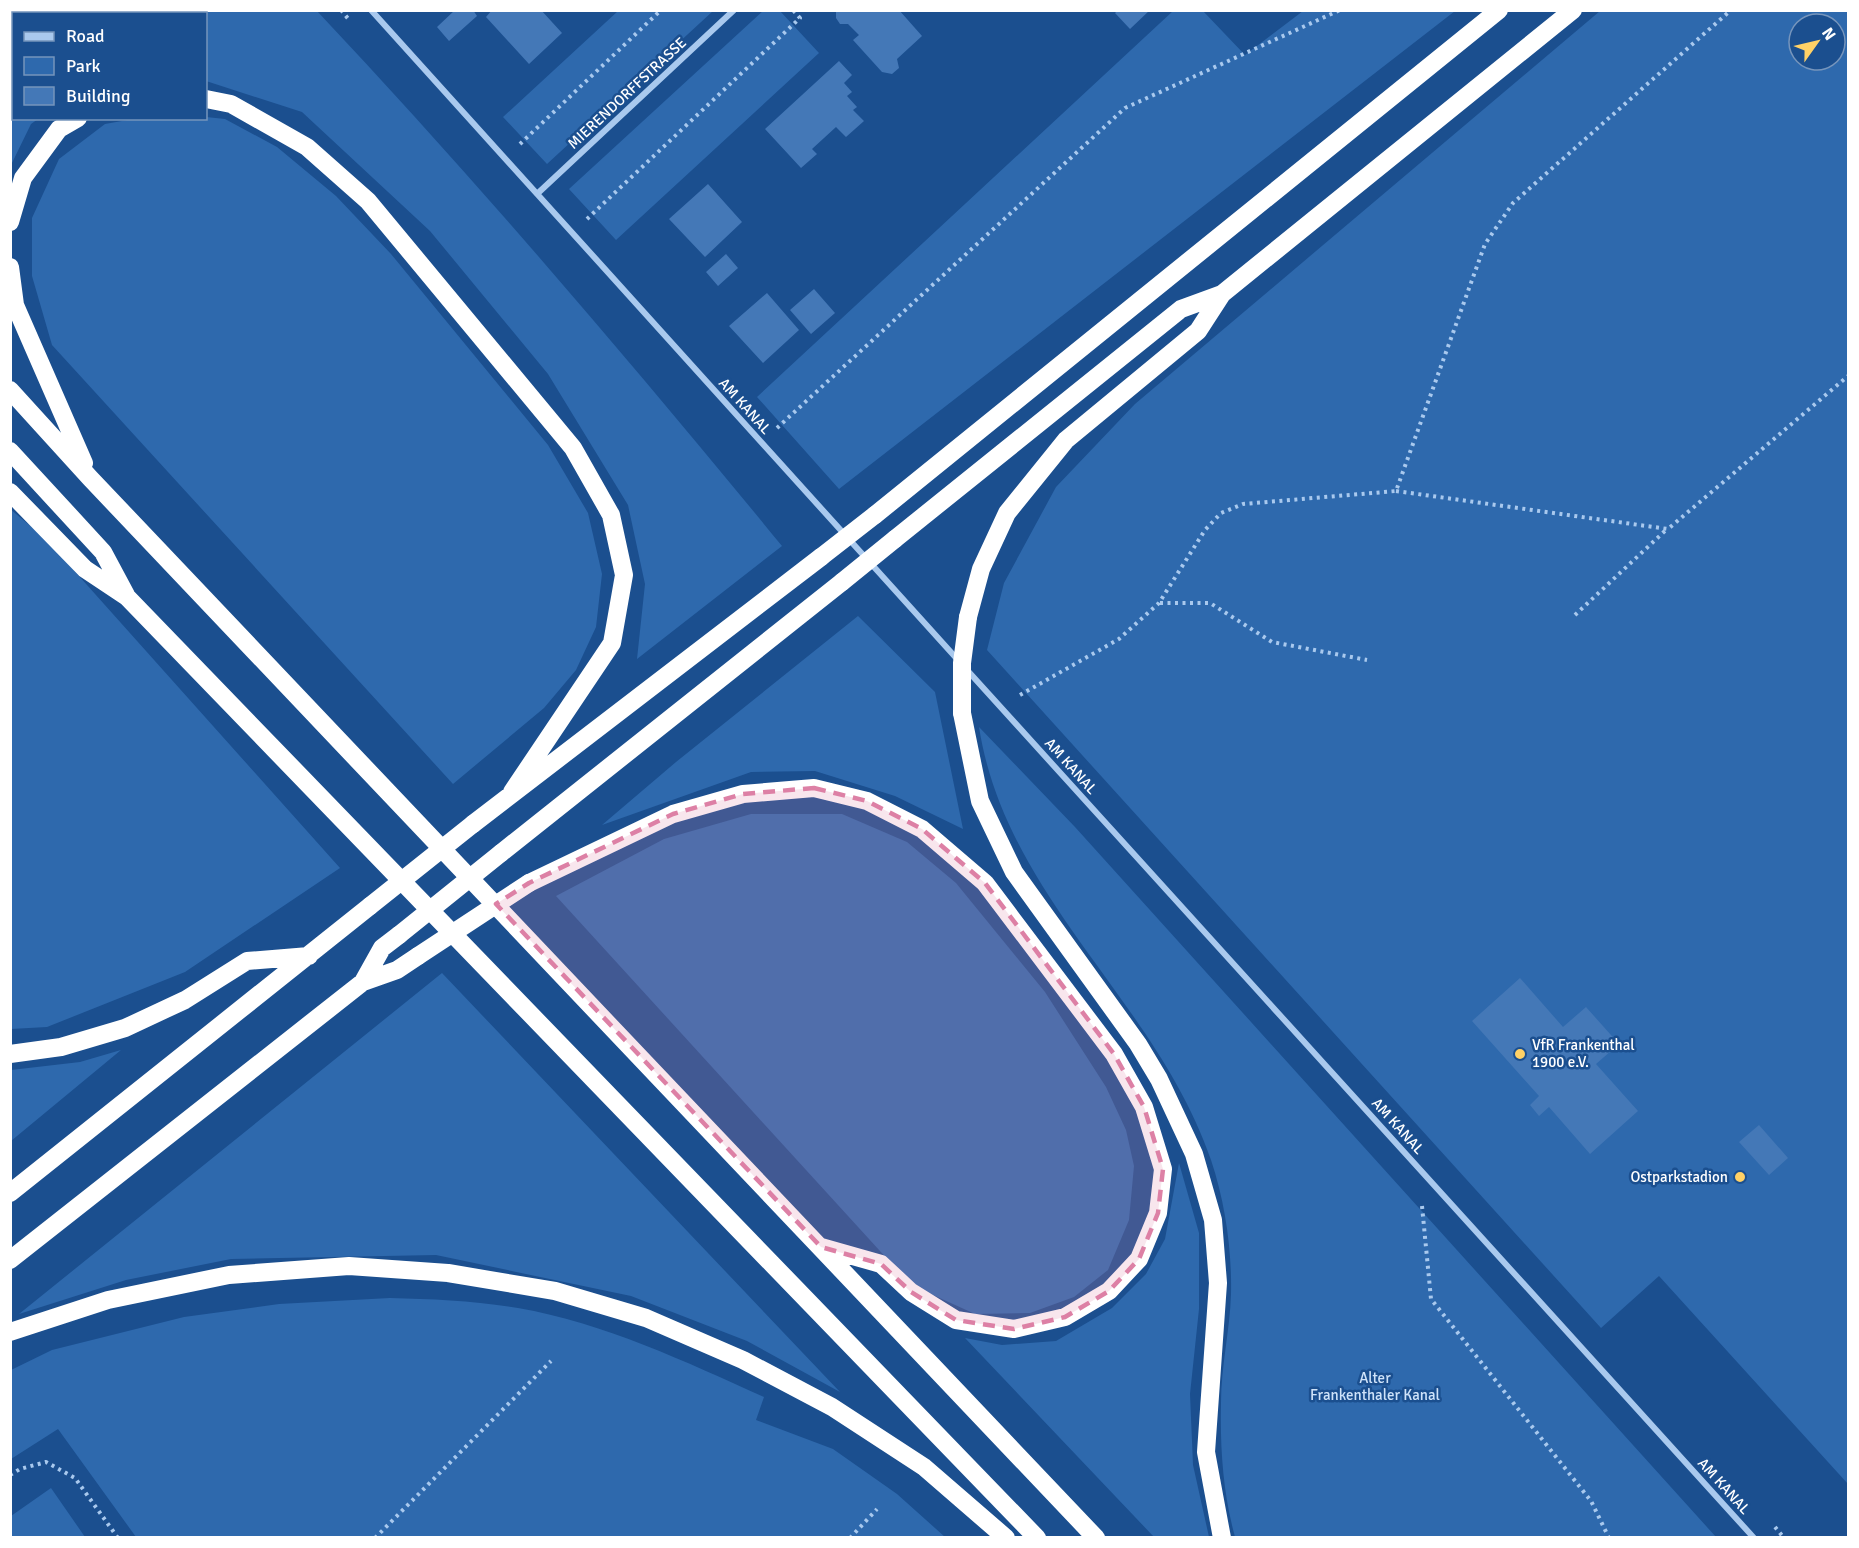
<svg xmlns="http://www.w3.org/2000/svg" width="1859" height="1548" font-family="Signika,sans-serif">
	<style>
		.green { fill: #2e69ad; fill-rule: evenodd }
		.building { fill: #4478b7 }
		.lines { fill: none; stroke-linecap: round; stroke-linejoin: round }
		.path { stroke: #a9c9ee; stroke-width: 4; stroke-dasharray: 3 4.5; stroke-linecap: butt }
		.street { stroke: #a9c9ee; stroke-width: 6 }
		.highway { stroke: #fff; stroke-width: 18 }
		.highway-bridge { stroke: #fff; stroke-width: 18 }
		.marked { fill: #dd80a5; fill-opacity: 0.2; stroke: #dd80a5; stroke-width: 4.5; stroke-dasharray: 12 8; stroke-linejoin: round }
		.poi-dot { fill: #ffd166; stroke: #1b4f8f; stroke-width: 2 }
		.labels { text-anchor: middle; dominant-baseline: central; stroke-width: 5; stroke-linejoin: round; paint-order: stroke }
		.street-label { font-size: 15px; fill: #fff; stroke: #1b4f8f }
		.poi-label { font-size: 15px; fill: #fff; stroke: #1b4f8f; text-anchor: start }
		.park-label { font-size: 15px; fill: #cfe3fa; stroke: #1b4f8f }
	</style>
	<rect width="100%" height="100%" fill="#1b4f8f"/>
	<!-- green -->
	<path class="green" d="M117 10 317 11C479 183 632 363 782 546L637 659 645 584 628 505 548 374 430 231 302 112 206 81V14L113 13Z
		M764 10 780 11 819 53 616 240 569 189Z
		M618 11H713L547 164 503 117Z
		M1173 11H1203L1245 55 1303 11H1455L839 489 757 397Z
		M1600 11H1848V1484L1659 1276 1601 1328 987 650 1004 583 1056 487 1135 404ZM1799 24H1835V60H1799Z
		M13 99 14 118 38 119 31 124 11 165 10 101Z
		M206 117 225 119 277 147 336 196 391 254 548 445 588 513 602 574 596 627 576 670 544 708 453 784 52 345 32 276V218L59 159 105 124 133 119Z
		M10 509 45 538 340 868 185 972 47 1027 11 1029Z
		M858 616 935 692 963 829 895 796 815 771 751 772 602 825 676 762Z
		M979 727 1075 827 1716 1537H1235C1223 1493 1220 1449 1221 1403 1221 1366 1230 1330 1231 1294 1232 1249 1225 1202 1211 1160 1156 1000 1006 899 979 727Z
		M751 814H842L907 842 956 883 1045 992 1106 1087 1126 1130 1134 1166 1129 1220 1108 1270 1074 1297 1030 1313 975 1314 911 1285 556 896 664 839Z
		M442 973 840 1392 747 1341 631 1296 436 1255 231 1259 126 1280 19 1314Z
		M121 1050 11 1141V1070L80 1062Z
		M1179 1163 1199 1233V1309L1190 1394 1193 1465 1209 1537H1154L965 1338 1002 1345 1056 1341 1112 1308 1146 1274 1165 1239Z
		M390 1298C433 1299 476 1301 518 1308 604 1323 686 1362 764 1397L756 1420 833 1449 897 1494 945 1537H136L58 1429 11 1459V1370L52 1350 184 1317 279 1304Z
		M51 1488 85 1537H11V1516Z"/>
	<!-- building -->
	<path class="building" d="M455 10H473L477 16 449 41 437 27Z
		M492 10H541L562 33 529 64 486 17Z
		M836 10H899L922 36 897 59 899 68 892 74 882 72 853 40 859 35 848 24H840L836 18Z
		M1118 10H1150L1130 29 1115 13Z
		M839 61 852 75 844 83 852 92 847 96 857 107 853 110 864 121 846 137 836 127 812 149 817 154 801 168 765 129Z
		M708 184 742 222 705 257 669 219Z
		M726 254 738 268 718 286 706 272Z
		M814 289 835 313 811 334 790 310Z
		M767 293 799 330 763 363 729 326Z
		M1520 978 1563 1027 1586 1007 1619 1044 1596 1064 1638 1111 1590 1154 1549 1107 1539 1116 1530 1105 1539 1096 1472 1021Z
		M1759 1125 1788 1158 1769 1175 1739 1142Z"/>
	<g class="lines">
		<!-- path -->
		<path class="path" d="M341 10 350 21
			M520 144 661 10
			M587 219 800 18 793 10
			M777 428 1125 108 1340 10
			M1396 491 1668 529 1848 376
			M1160 603H1210L1272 642 1367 660
			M1575 615 1667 529
			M1020 695 1119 639 1159 603 1205 530 1221 513 1243 504 1396 491 1485 244 1513 203 1731 10
			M1422 1206 1431 1299 1591 1501 1609 1538
			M10 1475 20 1469 46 1462 75 1478 118 1538
			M1775 1527 1784 1538
			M375 1538 551 1361
			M850 1538 877 1509"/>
		<!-- street -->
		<path class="street" d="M371 10 958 660
			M537 194 734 10
			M967 670 1754 1538"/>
		<!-- highway -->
		<path class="highway" d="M206 99 231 104 307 147 368 201 573 448 611 515 624 575 612 643 512 792
			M10 222 23 178 59 129 78 118
			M10 267 15 305 84 463
			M10 390 90 478 1096 1538
			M10 451 103 552 126 595
			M10 492 85 569 127 597 1037 1538
			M875 515 1499 10
			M895 539 1181 309 1222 294
			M968 617 981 569 1007 513 1066 440 1198 331 1222 294 1573 10
			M962 713 980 801 1014 872 1138 1044 1159 1079 1194 1154 1213 1220 1218 1283 1206 1452 1222 1538
			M473 824 821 557
			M501 853 842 582
			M529 883 673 814 743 794 814 788 867 801 922 829 985 883 1114 1054 1144 1107 1163 1169 1158 1213 1139 1259 1109 1291 1065 1317 1014 1329 956 1320 911 1292 881 1264 821 1247
			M363 982 382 948 399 935
			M10 1054 61 1047 125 1028 185 1000 247 961 309 956
			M10 1193 370 906
			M10 1260 363 982 397 970 418 956
			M10 1332 108 1300 229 1275 349 1266 448 1273 555 1291 646 1318 743 1360 832 1407 924 1467 1006 1538"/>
		<!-- highway-bridge -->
		<path class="highway-bridge" d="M821 557 875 515
			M842 582 895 539
			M962 713V663L968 617
			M370 906 473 824
			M399 935 501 853
			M418 956 529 883"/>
	</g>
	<!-- marked area -->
	<path class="marked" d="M814 788 867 801 922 829 985 883 1114 1054 1144 1107 1163 1169 1158 1213 1139 1259 1109 1291 1065 1317 1014 1329 956 1320 911 1292 881 1264 821 1247 496 904 529 883 673 814 743 794Z"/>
	<!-- markers -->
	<g class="poi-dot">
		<circle cx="1520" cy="1054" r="6"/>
		<circle cx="1740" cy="1177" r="6"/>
	</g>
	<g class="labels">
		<!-- street labels -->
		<g class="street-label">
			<text transform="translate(627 93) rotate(-43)">MIERENDORFFSTRASSE</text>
			<text transform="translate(745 406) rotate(48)">AM KANAL</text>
			<text transform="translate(1071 766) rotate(48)">AM KANAL</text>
			<text transform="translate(1398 1126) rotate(48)">AM KANAL</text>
			<text transform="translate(1724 1486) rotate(48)">AM KANAL</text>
		</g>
		<!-- poi labels -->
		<g class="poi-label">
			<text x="1532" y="1045">VfR Frankenthal<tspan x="1532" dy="17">1900 e.V.</tspan></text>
			<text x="1728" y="1177" text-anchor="end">Ostparkstadion</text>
		</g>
		<!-- park labels -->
		<g class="park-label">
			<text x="1375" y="1378">Alter<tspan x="1375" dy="17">Frankenthaler Kanal</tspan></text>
		</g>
	</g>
	<!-- border -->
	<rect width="1859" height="1548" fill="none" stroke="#ffffff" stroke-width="24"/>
	<!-- legend -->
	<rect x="12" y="12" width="195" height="108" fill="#1b4f8f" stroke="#7695bc" stroke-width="1.5"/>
	<rect x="24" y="32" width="30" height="9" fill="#a9c9ee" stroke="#7695bc" stroke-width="1.5"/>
	<text x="66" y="42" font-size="18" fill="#ffffff">Road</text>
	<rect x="24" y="57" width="30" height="18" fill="#2e69ad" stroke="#7695bc" stroke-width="1.5"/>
	<text x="66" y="72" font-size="18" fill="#ffffff">Park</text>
	<rect x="24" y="87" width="30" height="18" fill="#4478b7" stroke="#7695bc" stroke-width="1.5"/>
	<text x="66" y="102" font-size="18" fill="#ffffff">Building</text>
	<!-- north arrow -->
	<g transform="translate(1817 42) rotate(56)"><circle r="28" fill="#1b4f8f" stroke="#7695bc" stroke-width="1.5"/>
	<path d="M0-4.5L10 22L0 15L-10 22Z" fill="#ffd166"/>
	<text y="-9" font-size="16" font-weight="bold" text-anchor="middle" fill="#ffffff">N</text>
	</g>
</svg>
